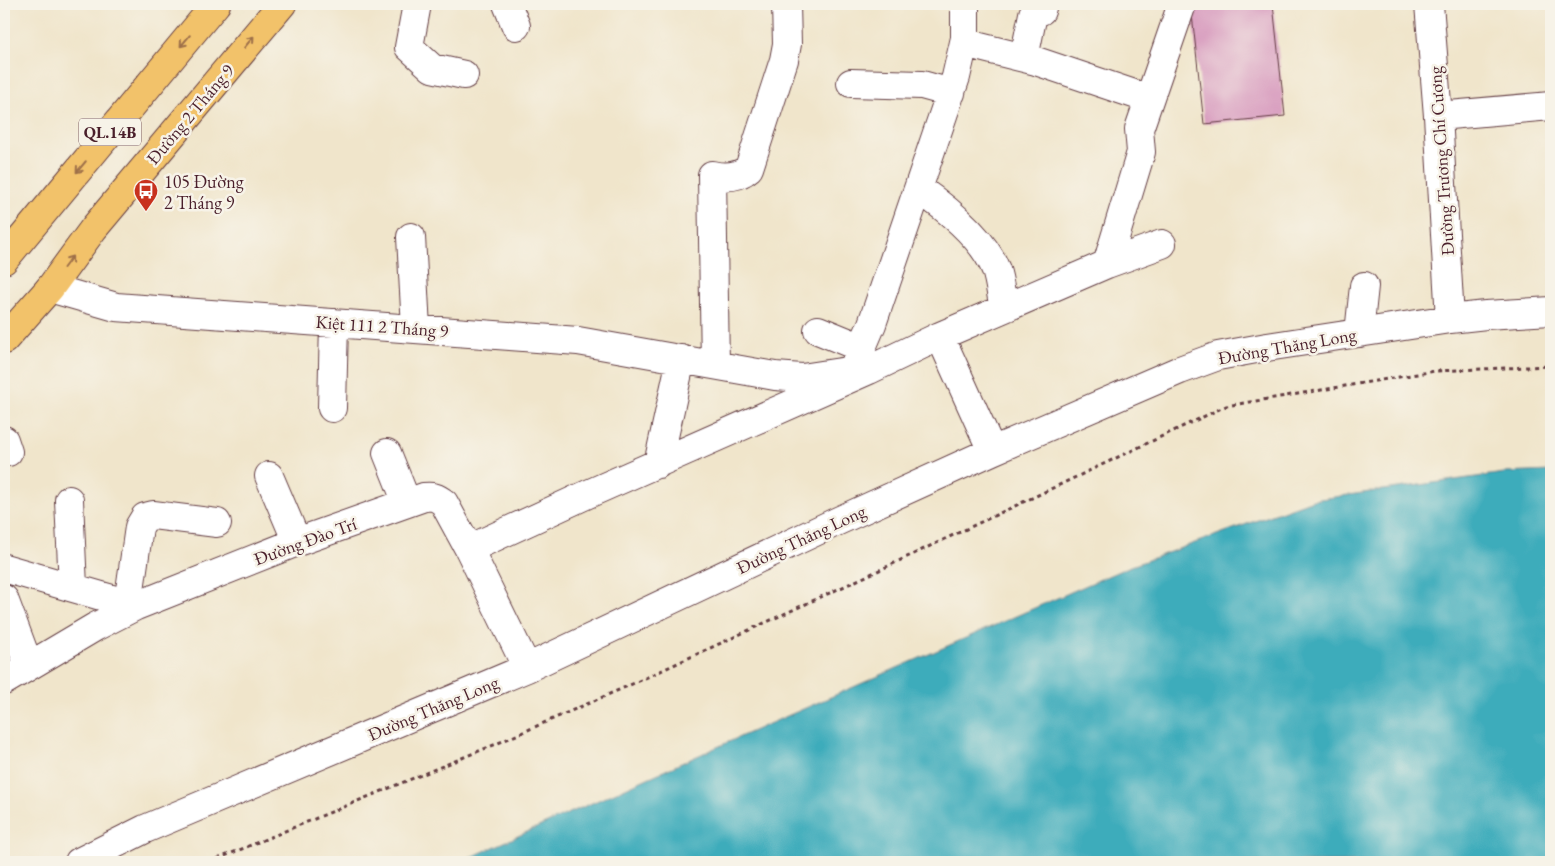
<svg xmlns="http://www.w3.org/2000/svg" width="1555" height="866" font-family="'EB Garamond',serif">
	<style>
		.water { fill: #3eacbb; stroke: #446673 }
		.building { fill: #d799bd }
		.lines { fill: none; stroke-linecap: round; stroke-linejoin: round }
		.minor-casing { stroke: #633d43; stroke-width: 30 }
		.highway-casing { stroke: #633d43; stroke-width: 30 }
		.path { stroke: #633d43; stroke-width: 3; stroke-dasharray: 4 4; stroke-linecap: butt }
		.minor { stroke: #fff; stroke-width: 28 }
		.highway { stroke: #f2c26a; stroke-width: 28 }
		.oneway { stroke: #9e704a }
		.labels { text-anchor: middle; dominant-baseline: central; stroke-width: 5; stroke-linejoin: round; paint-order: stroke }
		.shield { fill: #f7f3e8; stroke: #7e5f64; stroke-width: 1 }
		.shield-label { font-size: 16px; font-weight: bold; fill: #4a1f2b }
		.street-label { font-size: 18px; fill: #4a1f2b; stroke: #f7f3e8 }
		.poi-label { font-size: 18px; fill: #4a1f2b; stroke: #f7f3e8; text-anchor: start }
	</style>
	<rect width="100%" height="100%" fill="#f7f3e8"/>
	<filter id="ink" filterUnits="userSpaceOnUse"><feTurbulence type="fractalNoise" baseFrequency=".02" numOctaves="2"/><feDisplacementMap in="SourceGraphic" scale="10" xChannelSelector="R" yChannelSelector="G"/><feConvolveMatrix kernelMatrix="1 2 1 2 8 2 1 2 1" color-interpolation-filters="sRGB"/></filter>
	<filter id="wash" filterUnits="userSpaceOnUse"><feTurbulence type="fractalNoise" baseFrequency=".0096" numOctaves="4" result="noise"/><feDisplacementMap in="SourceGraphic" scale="20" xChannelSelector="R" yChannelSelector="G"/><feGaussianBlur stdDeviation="1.12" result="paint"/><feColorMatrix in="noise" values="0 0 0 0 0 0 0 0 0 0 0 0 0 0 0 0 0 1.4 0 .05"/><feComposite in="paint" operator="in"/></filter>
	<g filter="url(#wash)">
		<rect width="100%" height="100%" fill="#f0e5cb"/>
		<!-- water -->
		<path class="water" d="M1551 471V862H460L762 727 1126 568 1313 500 1504 473Z"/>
		<g id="blocks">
			<!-- building -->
			<path class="building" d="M1207 4H1273L1285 116 1204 124 1191 5Z"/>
		</g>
	</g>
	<g filter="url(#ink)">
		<use href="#blocks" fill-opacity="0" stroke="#633d43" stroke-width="1"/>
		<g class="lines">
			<defs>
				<path id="minor" d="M417 4 409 47 432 68 464 75
					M507 4 516 26
					M1429 4 1438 116 1450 319
					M964 43 1036 61 1149 99
					M1024 58 1033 14 1041 11 1043 4
					M851 83 922 85 951 93
					M1438 116 1551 106
					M919 189C946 208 984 239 996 270 1000 282 1001 296 1004 308
					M411 237 416 328
					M1107 264 1141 152 1139 129 1182 4
					M50 288 116 307 578 341 775 376 802 378 854 370H869
					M818 330 862 348
					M1359 333 1364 286
					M940 336 992 451
					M715 365 712 175C725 178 739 177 749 168L784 60 787 44 786 4
					M852 371 872 324 956 77 965 38V4
					M332 408 334 323
					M4 440 8 452
					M387 453 407 503
					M658 464 681 359
					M269 476 297 542
					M69 500 73 587
					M469 549 588 494 869 370 940 336 1107 264 1162 244
					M4 568 136 606
					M4 599 29 666
					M128 604 139 527 145 517 153 515 217 523
					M4 681 95 627 136 606 297 542 424 497C432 496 437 497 444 503L469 549 527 668
					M79 862 145 829 527 668 838 521 992 451 1180 370 1218 356 1267 347 1450 319 1486 315 1551 311"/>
				<path id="highway" d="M4 260 216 4
					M4 340 50 288 94 228 282 4"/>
			</defs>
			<!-- minor casing -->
			<use href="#minor" class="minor-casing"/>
			<!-- highway casing -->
			<use href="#highway" class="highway-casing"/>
			<!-- path -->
			<path class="path" d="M210 862 496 744 630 685 886 567 1226 406 1435 371 1551 366"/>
			<!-- minor -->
			<use href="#minor" class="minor"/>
			<!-- highway -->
			<use href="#highway" class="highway"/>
		</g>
		<!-- one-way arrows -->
		<defs><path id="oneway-shaft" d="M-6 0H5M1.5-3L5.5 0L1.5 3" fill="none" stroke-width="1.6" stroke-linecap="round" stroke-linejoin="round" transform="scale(1.25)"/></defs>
		<g class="oneway">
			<use href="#oneway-shaft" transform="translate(185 41) rotate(130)"/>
			<use href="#oneway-shaft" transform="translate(249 42) rotate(-50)"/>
			<use href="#oneway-shaft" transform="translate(81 167) rotate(130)"/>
			<use href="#oneway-shaft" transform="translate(68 262) rotate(-53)"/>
		</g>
	</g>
	<!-- icons -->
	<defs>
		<symbol id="bus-pin" viewBox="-11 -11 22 30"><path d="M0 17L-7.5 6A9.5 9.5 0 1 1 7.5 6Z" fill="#c8321e" stroke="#f7f3e8"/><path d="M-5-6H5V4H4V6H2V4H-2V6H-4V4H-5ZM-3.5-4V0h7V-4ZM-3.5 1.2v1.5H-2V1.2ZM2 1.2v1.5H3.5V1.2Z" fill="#fff"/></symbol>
	</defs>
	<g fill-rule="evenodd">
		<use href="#bus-pin" x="132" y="177" width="28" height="38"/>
	</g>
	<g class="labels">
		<!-- shield labels -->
		<rect class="shield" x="79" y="118.5" width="62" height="27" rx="4"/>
		<g class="shield-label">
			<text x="110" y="132">QL.14B</text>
		</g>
		<!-- street labels -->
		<g class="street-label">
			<text transform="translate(190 114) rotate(-50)">Đường 2 Tháng 9</text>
			<text transform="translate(1441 161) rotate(-94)">Đường Trương Chí Cương</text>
			<text transform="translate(382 326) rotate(4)">Kiệt 111 2 Tháng 9</text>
			<text transform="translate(1287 346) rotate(-10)">Đường Thăng Long</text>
			<text transform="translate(801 539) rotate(-25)">Đường Thăng Long</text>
			<text transform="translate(305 541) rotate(-20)">Đường Đào Trí</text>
			<text transform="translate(433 708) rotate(-23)">Đường Thăng Long</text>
		</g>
		<!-- poi labels -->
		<g class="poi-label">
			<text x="164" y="181">105 Đường<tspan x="164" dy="21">2 Tháng 9</tspan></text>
		</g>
	</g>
	<!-- margin -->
	<rect width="1555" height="866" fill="none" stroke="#f7f3e8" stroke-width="20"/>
</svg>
